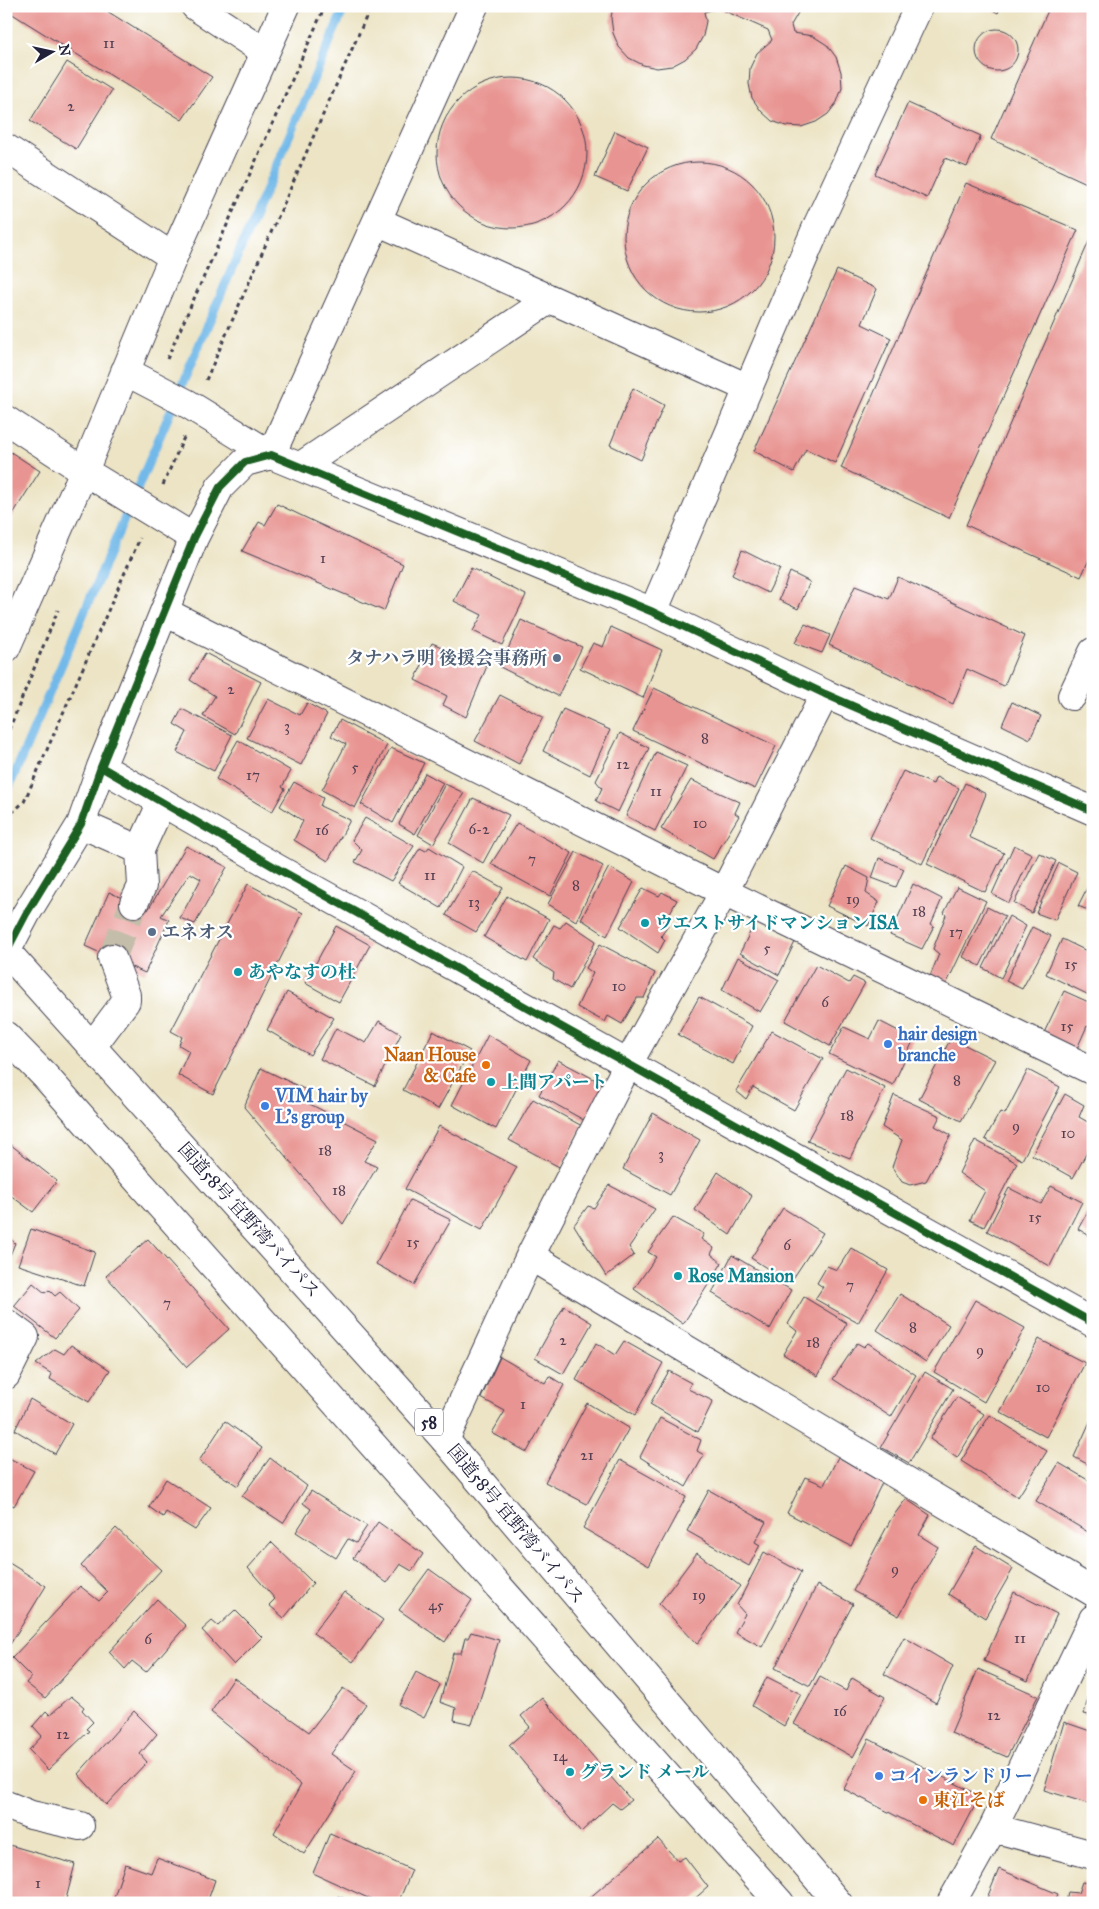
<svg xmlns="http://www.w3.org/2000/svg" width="1099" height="1909" font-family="'IM FELL Great Primer','Noto Serif JP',serif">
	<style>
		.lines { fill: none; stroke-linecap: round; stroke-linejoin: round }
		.stream { stroke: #72b9e9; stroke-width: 9 }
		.building { fill: #e89492 }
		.minor-tunnel { stroke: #c4bda9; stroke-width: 28; stroke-dasharray: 28 14; stroke-linecap: butt }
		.minor-casing { stroke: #403f50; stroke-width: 30 }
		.highway-casing { stroke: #403f50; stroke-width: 30 }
		.path { stroke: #403f50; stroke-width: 3; stroke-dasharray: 4 4; stroke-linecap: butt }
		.minor { stroke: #fff; stroke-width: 28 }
		.highway { stroke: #fff; stroke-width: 28 }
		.cycleway-casing { stroke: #fff; stroke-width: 11 }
		.cycleway { stroke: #1b5e20; stroke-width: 8 }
		.service-dot { fill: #5c6f8a; stroke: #fff; stroke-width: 2 }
		.culture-dot { fill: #0f9aa8; stroke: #fff; stroke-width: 2 }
		.shop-dot { fill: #3f7fe0; stroke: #fff; stroke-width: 2 }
		.food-dot { fill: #e8710a; stroke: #fff; stroke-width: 2 }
		.labels { text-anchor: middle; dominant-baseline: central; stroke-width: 4.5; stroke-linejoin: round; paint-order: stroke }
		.number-label { font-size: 15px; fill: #543e51 }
		.shield { fill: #fff; stroke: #646476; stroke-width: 1 }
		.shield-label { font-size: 16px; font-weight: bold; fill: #22223b }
		.service-label { font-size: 18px; font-weight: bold; fill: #4e5e75; stroke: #fff; text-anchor: end }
		.culture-label { font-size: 18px; font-weight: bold; fill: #0d838f; stroke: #fff; text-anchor: start }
		.shop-label { font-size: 18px; font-weight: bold; fill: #366cbe; stroke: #fff; text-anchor: start }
		.food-label { font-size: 18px; font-weight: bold; fill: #c56008; stroke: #fff; text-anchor: end }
		.street-label { font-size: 18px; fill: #22223b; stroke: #fff }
	</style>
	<rect width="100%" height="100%" fill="#fff"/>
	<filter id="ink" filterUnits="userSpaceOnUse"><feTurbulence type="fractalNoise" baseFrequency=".02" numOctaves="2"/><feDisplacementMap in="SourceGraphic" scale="10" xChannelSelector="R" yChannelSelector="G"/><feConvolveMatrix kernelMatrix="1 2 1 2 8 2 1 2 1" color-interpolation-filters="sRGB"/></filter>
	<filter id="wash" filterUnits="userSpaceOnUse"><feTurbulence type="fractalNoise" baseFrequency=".0096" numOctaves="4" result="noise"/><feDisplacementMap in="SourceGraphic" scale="20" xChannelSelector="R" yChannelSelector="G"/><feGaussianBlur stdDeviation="1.12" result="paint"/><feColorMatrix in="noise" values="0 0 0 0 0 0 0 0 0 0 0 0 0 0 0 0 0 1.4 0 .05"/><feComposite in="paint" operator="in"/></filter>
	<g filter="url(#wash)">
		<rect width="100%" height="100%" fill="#ece4c5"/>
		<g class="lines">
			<!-- stream -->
			<path class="stream" d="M6 794 345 6"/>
		</g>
		<g id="blocks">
			<!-- building -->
			<path class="building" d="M6 6H99L212 77 182 120 6 10Z
				M613 6H802L791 25 793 33 813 36 827 45 836 57 841 72 842 88 837 102 828 114 816 122 801 127 786 126 772 121 761 111 752 98 749 84 750 68 757 53 772 40 768 30 718 8 704 12 706 21 703 36 696 49 685 59 672 66 657 68 643 65 629 58 619 47 613 33 611 18Z
				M826 6H863V7L850 11 835 10Z
				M985 6H1001L998 13Z
				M1050 6H1084L1093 10V186L991 139Z
				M976 50a21 21 0 1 1 42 0a21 21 0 1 1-42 0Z
				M67 62 112 90 76 149 30 121Z
				M437 153a75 75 0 1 1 150 0a75 75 0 1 1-150 0Z
				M908 103 981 136 967 167 945 158 927 198 875 174Z
				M615 131 648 147 627 191 595 177Z
				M624 237a75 75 0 1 1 150 0a75 75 0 1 1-150 0Z
				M966 183 1078 230 949 518 841 468Z
				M1090 239 1093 240V551L1081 577 966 525Z
				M837 270 877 289 862 324 891 338 835 463 806 449 794 472 754 451Z
				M633 388 664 405 641 460 610 445Z
				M6 449 40 471 6 525Z
				M277 504 403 564 384 611 242 551 259 522 265 525Z
				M742 550 780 569 768 593 732 575Z
				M471 568 526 595 502 645 473 631 482 615 454 601Z
				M790 572 810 582 798 609 779 600Z
				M898 577 1025 636 1004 686 967 669 953 704 829 645 855 586 889 599Z
				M521 620 582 647 558 696 500 667Z
				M805 624 830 635 822 653 795 643Z
				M611 627 662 650 643 698 580 668 593 643 603 647Z
				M432 643 487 666 466 717 443 705 447 696 415 680Z
				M205 653 261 682 235 734 203 716 215 696 190 680Z
				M654 688 776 746 755 789 633 731Z
				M500 695 543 717 519 764 475 741Z
				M268 699 300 715 307 703 327 714 301 765 247 738Z
				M1012 702 1041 716 1030 739 1002 725Z
				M182 709 232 735 214 771 177 752 187 732 174 724Z
				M563 709 610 730 590 775 543 751Z
				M340 720 387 745 355 808 322 790 346 744 331 736Z
				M620 733 649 748 618 812 596 801 602 788 596 781Z
				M238 740 291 771 282 787 285 789 272 812 216 779Z
				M391 748 424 763 393 823 361 804Z
				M656 752 687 766 655 831 626 816Z
				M903 771 933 784 936 777 959 788 922 864 870 838Z
				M425 773 443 783 415 834 399 824Z
				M691 780 740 802 735 813 739 816 713 859 661 829Z
				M294 782 323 798 320 806 350 820 328 861 294 840 303 821 280 806Z
				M965 783 986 794 969 837 1004 853 985 892 927 864Z
				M445 784 464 793 433 844 418 835Z
				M473 798 509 815 483 863 449 843Z
				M365 818 414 846 391 881 355 862 362 850 352 840Z
				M517 823 572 853 550 896 491 864Z
				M1014 845 1032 854 1009 903 992 894Z
				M186 846 227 867 195 924 180 918 201 879 190 873 161 916 169 920 145 973 85 946 109 892 148 910Z
				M429 847 462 867 441 908 398 883 420 848 426 851Z
				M576 852 603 866 576 921 548 904Z
				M1039 853 1056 861 1032 913 1014 903Z
				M879 858 904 869 896 887 872 878Z
				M1059 863 1077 872 1055 920 1036 913Z
				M846 866 869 878 866 893 879 902 868 926 827 906Z
				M609 867 634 882 607 936 581 919Z
				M472 871 503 888 476 932 446 915Z
				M1093 876V912L1078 906Z
				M248 884 303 913 213 1094 178 1075 189 1051 179 1045 182 1037 171 1031Z
				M913 884 942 899 931 924 934 926 922 949 890 935Z
				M957 887 986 901 945 987 929 979 939 954 933 949 946 915 944 913Z
				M643 888 659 896 662 892 677 900 666 920 668 926 661 936 665 940 658 953 620 927Z
				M507 896 549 919 527 962 484 937Z
				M987 907 1005 916 980 966 963 957Z
				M1009 916 1026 926 1001 978 983 968Z
				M566 921 596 941 570 989 553 979 554 973 533 959 554 925 560 928Z
				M755 922 795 942 779 975 740 953Z
				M336 926 370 945 339 1002 305 983Z
				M1032 927 1051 936 1022 989 1006 981Z
				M1062 939 1093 954V997L1046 974Z
				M600 944 655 973 644 998H637L622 1024 608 1016 605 1022 577 1007 593 973 586 968Z
				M738 957 779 980 760 1012 722 990Z
				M816 965 849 983 853 977 865 983 830 1046 785 1021Z
				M1064 991 1093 1004V1030L1087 1026 1075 1053 1041 1039Z
				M287 992 334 1018 310 1055 267 1030Z
				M699 997 752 1026 733 1064 678 1035Z
				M379 1021 401 1034 375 1086 320 1059 336 1028 366 1043Z
				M879 1021 914 1039 893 1085 829 1054 844 1027 870 1039Z
				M433 1031 470 1051 438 1109 403 1090Z
				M772 1031 823 1059 794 1110 753 1087 746 1099 736 1091Z
				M488 1035 531 1060 496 1129 452 1105Z
				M951 1038 995 1060 961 1121 919 1099Z
				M558 1060 609 1087 589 1123 539 1095Z
				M261 1068 306 1090 302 1100 378 1139 364 1161 377 1167 343 1224 244 1107Z
				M846 1068 885 1088 850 1158 807 1141Z
				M1028 1070 1060 1087 1022 1160 985 1139 1000 1112 1005 1114Z
				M1065 1094 1084 1105 1079 1117 1093 1125V1141L1073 1178 1032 1155Z
				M894 1095 940 1116 935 1126 951 1135 926 1181 910 1185 902 1182 892 1167 902 1140 882 1127Z
				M533 1099 582 1126 561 1168 509 1140Z
				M653 1113 700 1140 670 1195 623 1169Z
				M439 1126 517 1167 482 1230 405 1189Z
				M975 1140 1017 1163 984 1227 970 1220 985 1191 959 1173Z
				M6 1141 57 1181 33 1212 6 1192Z
				M718 1172 752 1196 730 1235 695 1210Z
				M609 1185 655 1209 629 1247 634 1255 606 1276 574 1225 588 1206 594 1208Z
				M1051 1186 1082 1202 1050 1266 987 1231 1009 1188 1041 1204Z
				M410 1200 451 1220 414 1285 376 1264Z
				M1093 1202V1238L1078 1229Z
				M783 1208 823 1233 790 1283 751 1258Z
				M673 1217 704 1234 701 1239 714 1248 711 1254 722 1263 683 1324 634 1289 656 1257 648 1252Z
				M31 1229 95 1252 84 1286 18 1265Z
				M6 1235 15 1243 6 1265Z
				M148 1239 229 1329 187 1367 106 1276Z
				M851 1248 888 1270 858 1323 815 1299 823 1287 817 1283 827 1266 837 1270Z
				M732 1255 791 1290 770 1329 712 1293Z
				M33 1283 45 1293 49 1290 55 1296 60 1292 79 1310 55 1338 14 1306Z
				M900 1294 949 1325 926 1362 877 1330Z
				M804 1297 847 1323 818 1376 783 1354 797 1331 788 1324Z
				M975 1300 1025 1328 984 1402 934 1372Z
				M564 1306 592 1323 563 1374 535 1358Z
				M1039 1339 1085 1363 1046 1437 1000 1412Z
				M624 1341 663 1363 635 1415 576 1380 596 1343 615 1355Z
				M857 1343 864 1347 868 1343 916 1375 891 1417 833 1379Z
				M71 1345 110 1370 89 1402 50 1379 52 1374 36 1364 55 1349 64 1354Z
				M500 1357 545 1383 549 1376 564 1385 527 1452 492 1433 505 1411 481 1398Z
				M669 1371 691 1383 688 1389 713 1401 698 1432 650 1404Z
				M925 1372 953 1389 909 1463 881 1447Z
				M957 1397 984 1414 957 1458 930 1439Z
				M30 1399 72 1424 55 1454 15 1430Z
				M587 1403 629 1428 587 1504 545 1482Z
				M990 1415 1047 1451 1018 1497 961 1461Z
				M1093 1415V1467L1074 1457Z
				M660 1418 701 1440 697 1451 704 1455 686 1487 640 1457Z
				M225 1421 262 1448 238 1486 199 1461Z
				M7 1457 34 1471 14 1506 6 1502Z
				M838 1457 882 1483 851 1546 787 1513 805 1477 824 1485Z
				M270 1458 307 1486 283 1523 242 1496Z
				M620 1460 686 1497 649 1566 583 1528Z
				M1059 1463 1093 1483V1524L1088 1532 1036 1501Z
				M166 1479 211 1508 195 1530 166 1512 163 1517 149 1507Z
				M709 1490 766 1522 755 1542 760 1545 749 1566 687 1531Z
				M311 1491 367 1526 356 1543 348 1539 336 1558 296 1532 311 1509 303 1503Z
				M906 1499 930 1515 919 1535 938 1547 899 1616 853 1591 891 1519Z
				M378 1522 423 1554 412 1571 400 1564 387 1583 353 1558Z
				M116 1528 161 1570 45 1698 26 1683 31 1677 12 1658 80 1586 99 1601 108 1592 81 1566Z
				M271 1542 313 1583 284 1618 269 1605 275 1599 248 1568Z
				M976 1546 1013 1569 985 1618 948 1594Z
				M764 1552 801 1572 762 1647 735 1632 745 1614 737 1605Z
				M697 1553 740 1586 697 1644 659 1604Z
				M6 1561 46 1586 6 1651Z
				M429 1569 472 1600 445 1642 399 1610Z
				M817 1585 853 1604 810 1686 775 1668Z
				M344 1592 383 1620 353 1662 313 1633Z
				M1014 1592 1057 1614 1028 1681 984 1661Z
				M157 1599 186 1626 146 1672 132 1661 125 1669 109 1652Z
				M235 1610 262 1637 234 1665 202 1630 212 1621 218 1626Z
				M471 1632 499 1640 472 1724 454 1720 456 1708 440 1702 453 1653H461L465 1638H468Z
				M904 1637 953 1666 936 1703 884 1674Z
				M978 1669 1038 1696 1007 1757 951 1733Z
				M416 1672 440 1685 424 1718 399 1705Z
				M767 1677 801 1694 784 1726 752 1706Z
				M820 1677 846 1691 852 1678 885 1697 853 1757 794 1724Z
				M234 1678 309 1732 343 1688 366 1704 331 1754 356 1771 304 1854 274 1833 301 1785 211 1712Z
				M1092 1682H1093V1716L1084 1714Z
				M71 1696 84 1707 82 1710 93 1722 86 1729 89 1731 48 1770 29 1750 42 1736 33 1726 46 1711 50 1715Z
				M542 1698 631 1800 620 1809 612 1803 581 1832 509 1745 530 1727 521 1716Z
				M134 1711 157 1734 140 1754 147 1762 106 1805 78 1774Z
				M1064 1722 1093 1732V1805L1044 1790Z
				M869 1739 980 1796 954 1846 844 1789Z
				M330 1833 412 1870 398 1903H379L313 1873Z
				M658 1839 678 1861 685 1857 708 1887 690 1903H589L587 1900Z
				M6 1844 75 1864 65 1903H6Z
				M157 1858 215 1880 207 1903H112L125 1864 151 1873Z
				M999 1869 1058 1894 1054 1903H985Z
				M1082 1882 1093 1884V1903H1066L1068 1892 1078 1893Z
				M338 1896 356 1903H336Z
				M294 1898 307 1903H293Z"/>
		</g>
	</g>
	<g filter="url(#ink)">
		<use href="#blocks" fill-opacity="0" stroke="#403f50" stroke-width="1"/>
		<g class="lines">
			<!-- minor-tunnel -->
			<path class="minor-tunnel" d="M112 958 134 903"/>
			<defs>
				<path id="minor" d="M195 6 265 52
					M6 148 173 257
					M377 221 748 388
					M125 371 188 404 271 455 474 6
					M6 420 84 471 194 538
					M301 466 550 299
					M165 612 724 892 1093 1071
					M653 612 818 224 919 6
					M6 648 84 471 173 257 286 6
					M1072 696 1093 652
					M101 767 278 869 1093 1323
					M81 824 140 850
					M134 903 142 886 140 850 162 802
					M6 952 26 914 81 824 101 767 194 538 220 487 245 462 271 455 653 612 825 694 1093 811
					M93 1045 126 1001V995L112 958
					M530 1256 1093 1592
					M6 1323 25 1337 6 1375
					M445 1440 530 1256 628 1064 724 892 825 694
					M6 1805 31 1815 80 1826
					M993 1828 1093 1855
					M951 1903 993 1828 1093 1619"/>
				<path id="highway" d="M6 951 445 1440 838 1903
					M6 1036 45 1076 780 1903"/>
			</defs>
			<!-- minor casing -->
			<use href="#minor" class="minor-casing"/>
			<!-- highway casing -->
			<use href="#highway" class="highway-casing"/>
			<!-- path -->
			<path class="path" d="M167 359 325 6
				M206 380 371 6
				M163 485 185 435
				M6 737 58 610
				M6 818 24 802 140 538"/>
			<!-- minor -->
			<use href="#minor" class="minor"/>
			<!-- highway -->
			<use href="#highway" class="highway"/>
			<defs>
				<path id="cycleway" d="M101 767 278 869 1093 1323
					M6 952 26 914 81 824 101 767 194 538 220 487 245 462 271 455 653 612 825 694 1093 811"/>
			</defs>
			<!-- cycleway casing -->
			<use href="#cycleway" class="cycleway-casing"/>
			<!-- cycleway -->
			<use href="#cycleway" class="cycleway"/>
		</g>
	</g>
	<!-- markers -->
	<g class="service-dot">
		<circle cx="557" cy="658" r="5"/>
		<circle cx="152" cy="932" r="5"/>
	</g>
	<g class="culture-dot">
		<circle cx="645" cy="923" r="5"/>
		<circle cx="238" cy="972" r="5"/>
		<circle cx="491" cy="1082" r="5"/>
		<circle cx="678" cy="1276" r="5"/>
		<circle cx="570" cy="1772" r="5"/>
	</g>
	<g class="shop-dot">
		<circle cx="888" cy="1044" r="5"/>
		<circle cx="265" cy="1106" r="5"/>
		<circle cx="879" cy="1776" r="5"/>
	</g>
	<g class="food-dot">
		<circle cx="486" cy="1065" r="5"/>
		<circle cx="923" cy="1800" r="5"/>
	</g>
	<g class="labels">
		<!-- number labels -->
		<g class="number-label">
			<text x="109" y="43">11</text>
			<text x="71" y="106">2</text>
			<text x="323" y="558">1</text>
			<text x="231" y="689">2</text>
			<text x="287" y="726">3</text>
			<text x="705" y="738">8</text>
			<text x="623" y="764">12</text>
			<text x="355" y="767">5</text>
			<text x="253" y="775">17</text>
			<text x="656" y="791">11</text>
			<text x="700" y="823">10</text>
			<text x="479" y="829">6-2</text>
			<text x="322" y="830">16</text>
			<text x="532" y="859">7</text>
			<text x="430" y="875">11</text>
			<text x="576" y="885">8</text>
			<text x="853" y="899">19</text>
			<text x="474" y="902">13</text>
			<text x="919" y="911">18</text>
			<text x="956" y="932">17</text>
			<text x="767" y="948">5</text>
			<text x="1071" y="964">15</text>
			<text x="619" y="986">10</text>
			<text x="825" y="1002">6</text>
			<text x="1067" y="1026">15</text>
			<text x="957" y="1080">8</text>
			<text x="847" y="1115">18</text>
			<text x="1016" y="1126">9</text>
			<text x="1068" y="1133">10</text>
			<text x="325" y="1150">18</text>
			<text x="661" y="1154">3</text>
			<text x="339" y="1190">18</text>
			<text x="1035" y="1217">15</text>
			<text x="413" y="1242">15</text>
			<text x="787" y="1245">6</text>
			<text x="850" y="1285">7</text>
			<text x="167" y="1303">7</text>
			<text x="913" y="1327">8</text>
			<text x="563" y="1340">2</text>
			<text x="813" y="1342">18</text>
			<text x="980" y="1350">9</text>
			<text x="1043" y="1387">10</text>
			<text x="523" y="1404">1</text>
			<text x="587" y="1455">21</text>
			<text x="895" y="1569">9</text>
			<text x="699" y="1595">19</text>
			<text x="436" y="1605">45</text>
			<text x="1020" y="1638">11</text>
			<text x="148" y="1639">6</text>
			<text x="840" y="1711">16</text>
			<text x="994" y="1715">12</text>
			<text x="63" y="1734">12</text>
			<text x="560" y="1756">14</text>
			<text x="38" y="1883">1</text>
		</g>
		<!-- shield labels -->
		<rect class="shield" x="415" y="1408.5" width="28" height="27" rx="4"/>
		<g class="shield-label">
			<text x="429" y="1422">58</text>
		</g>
		<!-- service labels -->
		<g class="service-label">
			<text x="547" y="658">タナハラ明 後援会事務所</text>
			<text x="162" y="932" text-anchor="start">エネオス</text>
		</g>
		<!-- culture labels -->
		<g class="culture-label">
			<text x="655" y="923">ウエストサイドマンションISA</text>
			<text x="248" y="972">あやなすの杜</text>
			<text x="501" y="1082">上間アパート</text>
			<text x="688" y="1276">Rose Mansion</text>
			<text x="580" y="1772">グランド メール</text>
		</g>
		<!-- shop labels -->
		<g class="shop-label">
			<text x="898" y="1034">hair design<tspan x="898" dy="21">branche</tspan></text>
			<text x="275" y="1096">VIM hair by<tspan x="275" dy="21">L's group</tspan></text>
			<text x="889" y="1776">コインランドリー</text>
		</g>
		<!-- food labels -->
		<g class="food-label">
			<text x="476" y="1055">Naan House<tspan x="476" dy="21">&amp; Cafe</tspan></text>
			<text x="933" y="1800" text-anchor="start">東江そば</text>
		</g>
		<!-- street labels -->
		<g class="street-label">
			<text transform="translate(249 1220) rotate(48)">国道58号 宜野湾バイパス</text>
			<text transform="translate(516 1524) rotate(50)">国道58号 宜野湾バイパス</text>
		</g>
	</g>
	<!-- margin -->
	<rect width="1099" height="1909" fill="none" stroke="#fff" stroke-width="25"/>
	<!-- north arrow -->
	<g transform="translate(52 52) rotate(81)" stroke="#ffffff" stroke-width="4" paint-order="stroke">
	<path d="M0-4L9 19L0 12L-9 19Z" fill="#22223b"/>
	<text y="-8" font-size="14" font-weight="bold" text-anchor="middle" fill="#22223b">N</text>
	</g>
</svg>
